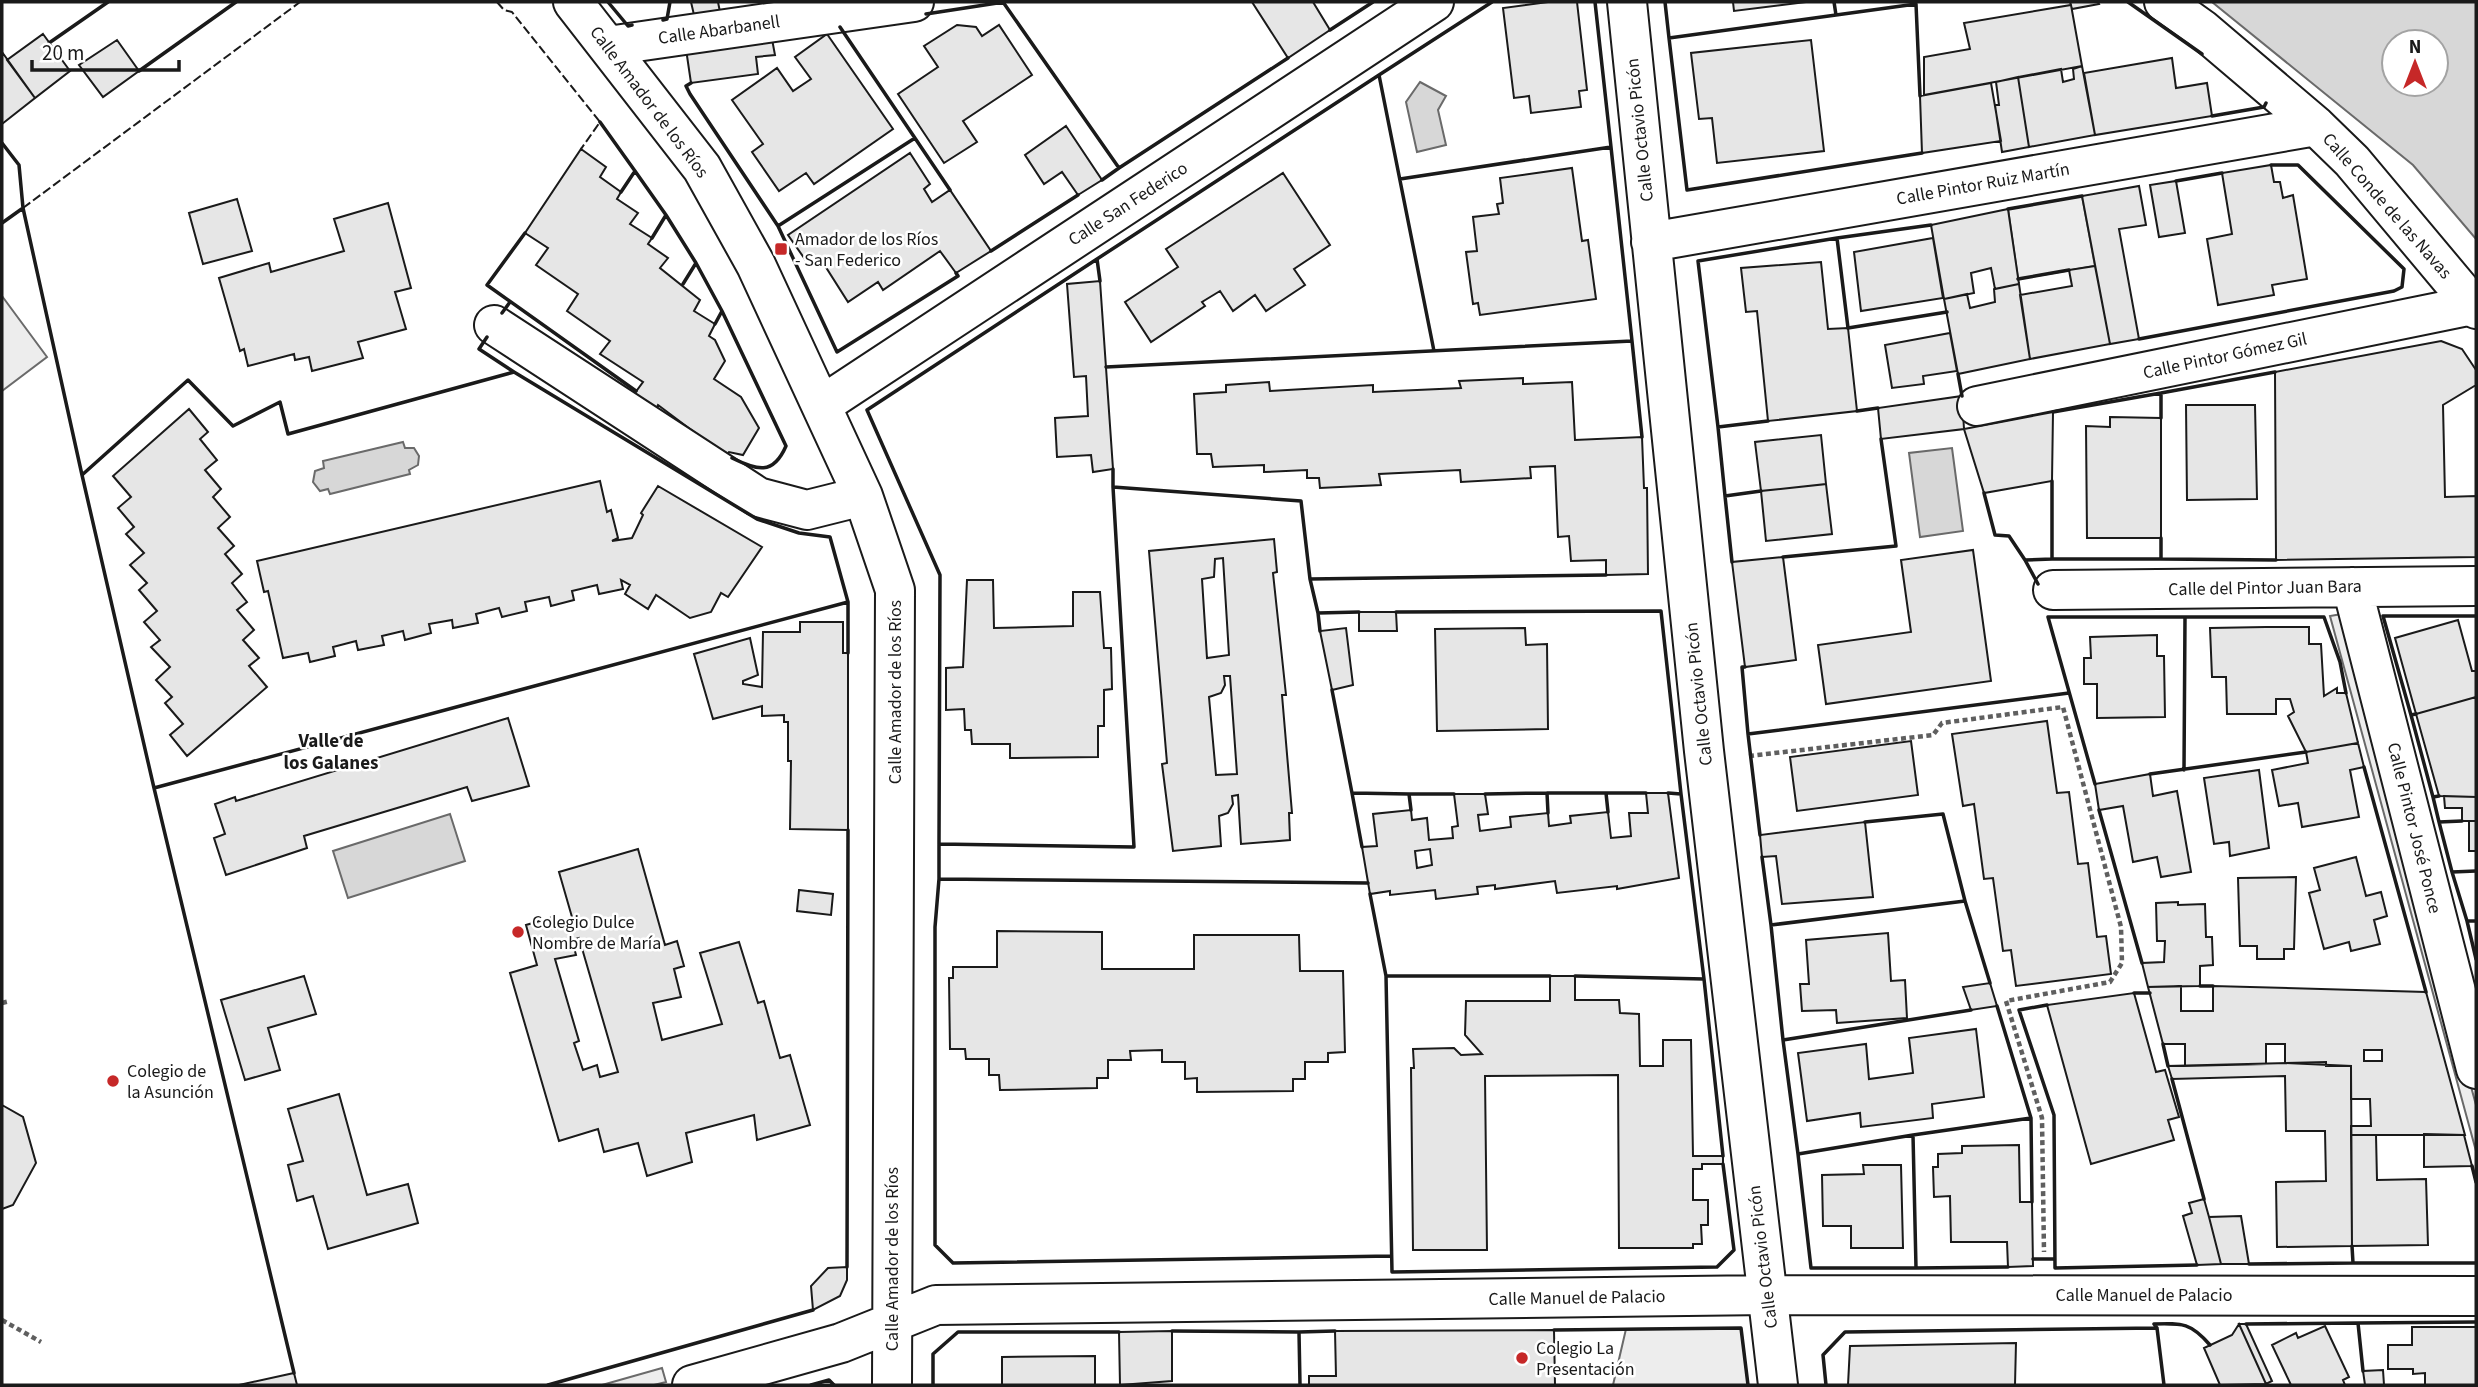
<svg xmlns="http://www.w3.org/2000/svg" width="2478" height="1387" font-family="'Source Sans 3',sans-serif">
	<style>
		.built { fill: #ededed; stroke: #6a6a6a; stroke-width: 2 }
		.water { fill: #d7d7d7; stroke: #6a6a6a; stroke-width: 2; fill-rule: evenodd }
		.building { fill: #e6e6e6; stroke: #1a1a1a; stroke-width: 2; fill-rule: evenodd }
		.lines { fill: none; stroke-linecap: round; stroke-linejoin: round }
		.minor-casing { stroke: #1a1a1a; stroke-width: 42 }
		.path { stroke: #5f5f5f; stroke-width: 4.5; stroke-dasharray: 5 3.5; stroke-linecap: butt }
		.minor { stroke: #fff; stroke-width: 38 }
		.fence { stroke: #1a1a1a; stroke-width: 2; stroke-dasharray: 9 3.5; stroke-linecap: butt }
		.wall { stroke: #1a1a1a; stroke-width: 3.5 }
		.poi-dot { fill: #c62828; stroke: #fff; stroke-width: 2.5 }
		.labels { text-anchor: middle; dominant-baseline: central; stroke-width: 5; stroke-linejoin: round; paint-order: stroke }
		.street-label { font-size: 18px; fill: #1a1a1a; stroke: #fff }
		.poi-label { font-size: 18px; fill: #1a1a1a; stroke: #fff; text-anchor: start }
		.neighbourhood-label { font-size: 19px; font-weight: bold; fill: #1a1a1a; stroke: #fff }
	</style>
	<rect width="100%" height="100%" fill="#fff"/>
	<!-- built -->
	<path class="built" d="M2082 196 2095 266 2018 279 2008 209Z
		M2 296 47 357 2 391Z
		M2342 614 2476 1105V1151L2330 616Z
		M1741 1328 1748 1385H1613L1626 1329Z
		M662 1368 666 1382 654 1385H602Z"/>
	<!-- water -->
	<path class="water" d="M2212 2H2476V239L2413 165ZM2394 42H2436V84H2394Z
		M1420 82 1446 96 1438 110 1446 145 1417 152 1406 102Z
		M403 442 405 448H414L419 456 418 465 409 470 410 474 330 494 328 489 320 491 313 482 315 471 324 468 323 461Z
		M1952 448 1963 531 1920 537 1909 453Z
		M450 814 465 861 348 898 333 851Z"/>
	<!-- building -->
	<path class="building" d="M691 2H718L720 12 694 15Z
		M1252 2H1313L1330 30 1288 58Z
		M1548 2H1577L1587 90 1579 91 1581 107 1531 113 1529 96 1514 98 1503 8Z
		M1733 2H1806L1734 11Z
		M2070 2H2098L2099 4 2072 9Z
		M2071 5 2082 66 1924 95V57L1970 49 1964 23Z
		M957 25 976 27 982 36 999 25 1032 75 963 121 977 142 944 163 898 94 938 67 924 46Z
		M43 34 70 71 35 98 7 60Z
		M827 34 893 129 814 184 806 173 779 191 752 152 763 144 732 100 777 68 793 91 811 79 795 57Z
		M772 39 775 55 756 57 758 74 691 83 686 49Z
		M117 40 139 71 103 97 79 65Z
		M1811 40 1824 151 1717 163 1712 118 1699 119 1691 53Z
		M2 52 35 98 2 124Z
		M2172 58 2176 88 2207 83 2212 116 2095 135 2084 73Z
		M2082 66 2095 135 2029 147 2018 77 2061 69 2063 82 2074 79 2073 69Z
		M2018 77 2029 147 2002 152 1995 105H1999L1996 82Z
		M1991 83 2001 141 1922 153 1920 96Z
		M1066 126 1102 180 1078 195 1062 172 1044 184 1025 155Z
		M581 149 606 167 600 177 621 192 617 199 638 213 630 224 652 238 648 244 668 258 660 268 700 300 694 311 715 324 709 336 715 340 725 361 714 379 741 397 759 428 743 455 729 452 726 456 658 405 655 411 632 397 643 382 600 354 610 341 567 311 578 294 536 265 548 248 525 233Z
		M910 153 930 184 924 189 932 202 950 190 991 251 956 273 940 251 883 290 878 282 848 302 820 258 809 265 788 235Z
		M2271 165 2274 182H2280L2283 198 2293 195 2307 279 2272 285 2274 295 2218 305 2207 239 2232 234 2222 173Z
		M1572 168 1582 241 1588 240 1596 299 1480 315 1478 303 1473 304 1466 252 1477 251 1473 217 1499 214 1497 204 1503 203 1500 178Z
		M1283 173 1330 245 1294 269 1305 285 1266 311 1255 295 1233 311 1220 291 1202 302 1205 306 1151 342 1125 302 1178 267 1166 249Z
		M2176 181 2185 233 2159 237 2150 185Z
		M2139 186 2146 225 2119 229 2139 339 2110 344 2082 196Z
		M237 199 252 251 203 264 189 213Z
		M388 203 411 288 395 292 406 329 358 342 363 358 312 371 309 357 295 360 294 354 248 366 244 349 240 351 219 278 269 263 271 272 344 251 334 219Z
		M2008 209 2019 284 1995 289 1991 268 1971 273 1974 293 1944 299 1931 225Z
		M1933 238 1943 298 1861 311 1854 252Z
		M1821 262 1828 329 1848 328 1857 411 1768 421 1757 311 1746 312 1741 268Z
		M2095 266 2110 344 2030 359 2020 295 2072 286 2069 270Z
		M1100 281 1113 469 1093 472 1091 455 1057 457 1055 418 1088 416 1086 376 1074 377 1067 284Z
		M2019 284 2030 359 1958 374 1944 299 1967 294 1970 308 1995 302 1994 289Z
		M1950 333 1957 371 1923 376 1924 384 1892 388 1885 345Z
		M2441 341 2462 349 2476 370V385L2443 405 2445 497 2476 496V557L2276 560 2275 372Z
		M1523 378V384L1572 382 1575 440 1642 437 1644 488H1647L1648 574 1606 575V560L1571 561 1569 536 1558 537 1555 466 1530 467 1531 478 1461 482 1460 470 1379 474 1381 485 1320 488 1319 478H1307V470L1264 472V465L1213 467 1211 454H1197L1194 394 1226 392V385L1269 382 1270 391 1373 385V392L1461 388 1459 381Z
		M1962 396 1964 429 1881 439 1878 408Z
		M2186 405H2255L2257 499 2187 500Z
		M189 409 208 432 200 439 217 460 205 470 221 489 213 497 230 517 218 528 234 546 225 554 242 574 232 583 247 602 237 610 254 630 243 640 259 658 249 666 267 687 187 756 170 735 183 724 165 703 172 697 156 680 170 667 151 647 160 640 144 622 157 611 139 590 147 583 130 565 144 553 126 534 134 527 118 508 131 497 113 476Z
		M2053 412 2052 481 1984 493 1964 429Z
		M2110 417 2161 418V538H2087L2086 426 2110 427Z
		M1821 435 1826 484 1761 491 1755 442Z
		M600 481 607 512 611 510 618 538 612 541 632 538 643 515 641 513 658 486 762 547 728 597 721 593 711 612 690 618 656 595 648 609 625 594 630 585 621 580 623 589 599 594 597 585 572 591 574 600 551 606 549 597 525 602 527 611 502 617 499 608 476 614 478 623 453 628 452 620 429 624 431 633 405 640 403 631 382 636 384 645 358 650 356 641 333 647 335 656 310 662 308 653 283 658 268 591 264 592 257 561Z
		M1826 484 1832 534 1766 541 1761 491Z
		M1274 539 1277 572 1273 573 1286 695H1282L1292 813H1289L1290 840 1241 844 1238 795 1232 796 1233 804 1228 813 1219 816 1221 846 1173 851 1162 764 1167 763 1149 551ZM1223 558 1229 655 1207 658 1202 579 1214 577 1215 559ZM1224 676H1230L1237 774 1216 775 1209 697 1221 693 1225 685Z
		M1973 550 1991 681 1826 704 1818 645 1911 632 1901 560Z
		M1783 557 1796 660 1745 667 1732 562Z
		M967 580H993L994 628 1073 626V592H1100L1104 648H1111L1112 689 1104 690V726H1098V757L1010 758V744H972L971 730H965L964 709 946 710V668L963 667Z
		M1359 612H1396L1397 631H1359Z
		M2458 620 2472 671H2476V697L2416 714 2395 638Z
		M800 622H843V653H848V830L790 829 791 761H788V722H784V715L762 716V706L713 719 694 654 750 638 758 675 743 681V684L762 687 763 632H800Z
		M2266 627H2309V644H2321L2324 696 2337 688V693H2346L2358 743 2306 752 2288 716 2294 712 2290 699H2276V714H2227L2226 677H2212L2210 628Z
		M1346 628 1353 685 1332 690 1320 631Z
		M1525 628 1526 645 1547 644 1548 729 1437 731 1435 629Z
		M2157 635V656H2164L2165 717 2097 718V684H2084V658H2091L2090 637Z
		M2476 697V797L2439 796 2416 714Z
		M508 718 529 786 472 801 467 787 304 836 307 848 226 875 214 838 225 834 215 804 235 797 236 801Z
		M2047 721 2057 793 2069 792 2078 864 2088 863 2097 937 2106 936 2111 974 2016 986 2011 950 2003 951 1993 878 1984 879 1974 804 1963 806 1952 734Z
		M1911 741 1918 795 1797 811 1790 757Z
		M2358 743 2364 767 2350 770 2359 817 2302 827 2298 803 2279 806 2272 770 2308 763 2306 752Z
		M2259 770 2269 848 2230 856 2229 842 2214 844 2204 778Z
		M2150 774 2153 796 2177 791 2191 872 2161 877 2157 857 2133 862 2123 806 2099 810 2095 784Z
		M1646 793H1668L1679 878 1617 889V886L1557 893 1555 881 1495 889V885L1477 887 1478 894 1436 899 1435 890 1390 895V891L1370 894 1362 847 1377 846 1373 814 1411 810 1412 820 1427 818 1429 840 1453 838 1452 827 1458 826 1454 794H1485L1488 814 1478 815 1480 831 1511 827 1510 817 1548 813 1549 826 1571 823 1570 816 1608 812 1611 838 1631 836 1629 813H1648ZM1430 849 1432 865 1417 868 1415 851Z
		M2444 796 2476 797V821H2462V808H2445Z
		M2469 821H2476V851H2469Z
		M1865 822 1873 897 1782 904 1776 856 1762 857 1760 835Z
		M638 849 665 945 677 941 684 966 674 969 681 997 653 1003 662 1040 722 1024 700 953 739 942 758 1003 764 1001 780 1058 790 1055 810 1125 757 1140 754 1115 686 1133 692 1162 647 1176 638 1143 604 1152 598 1129 559 1141 510 973 537 965 526 925 553 917 556 929 574 924 559 872ZM579 938 618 1072 600 1077 597 1065 583 1070 574 1043 579 1041 555 959 576 955 572 940Z
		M2356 857 2366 896 2381 892 2387 916 2374 920 2380 944 2351 951 2349 942 2324 949 2309 893 2320 890 2314 868Z
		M2296 877 2294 949H2284V959H2257V946H2240L2238 878Z
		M799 890 833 894 831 915 797 911Z
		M2178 902V905L2205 904 2206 937H2212L2213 965 2200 966V986L2148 987 2142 963 2164 962 2165 941H2157L2156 903Z
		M997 931 1102 932V969H1194V935H1299L1300 971H1343L1345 1052 1328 1053V1062H1305V1079H1293V1091L1197 1092V1078L1185 1079V1062H1162V1050L1130 1051 1131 1060H1108V1078H1097V1088L1000 1090 999 1075H989V1059H966L965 1049H950L949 978H953V967H997Z
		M1888 933 1891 981 1905 980 1907 1018 1837 1023 1836 1010 1802 1011 1800 984H1809L1806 940Z
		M304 976 316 1014 268 1028 280 1070 245 1080 221 1000Z
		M1550 976H1575V1000H1619L1620 1013 1639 1014 1640 1066H1663V1040H1691L1693 1156H1723V1164H1702V1169H1693V1200H1708V1225H1701L1702 1244H1693V1248H1619L1618 1075 1485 1076 1487 1250H1413L1411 1068H1414L1413 1049 1454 1048 1461 1055 1482 1054 1465 1035 1466 1001H1550Z
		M1990 983 1997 1006 1971 1010 1963 987Z
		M2181 986V1011H2213V986L2426 992 2465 1135H2351V1126H2371L2370 1099H2351V1066L2285 1063V1044H2266V1064L2185 1066V1044H2163L2148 987ZM2364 1050H2382V1061H2364Z
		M2134 993 2156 1072 2165 1070 2179 1117 2168 1120 2174 1140 2091 1164 2047 1005Z
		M1976 1029 1984 1097 1932 1104 1933 1118 1861 1127 1860 1113 1807 1121 1798 1053 1866 1044 1869 1079 1913 1073 1909 1038Z
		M2326 1062V1066H2351L2352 1246 2277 1247 2276 1182 2326 1181 2325 1131H2286L2285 1076 2172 1079 2168 1066Z
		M339 1094 367 1195 408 1184 418 1223 328 1249 313 1196 297 1201 288 1165 303 1161 288 1109Z
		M2 1105 23 1117 36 1163 13 1205 2 1209Z
		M2424 1134 2464 1135 2472 1166 2424 1167Z
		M2351 1135H2376L2377 1180 2426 1179 2428 1245 2352 1246Z
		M2019 1145 2020 1202H2032L2033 1266 2008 1267 2007 1242H1951L1950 1196 1934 1197 1933 1167H1938V1154L1962 1153V1146Z
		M1863 1165H1901L1903 1248H1851V1226H1823L1822 1175 1864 1174Z
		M2204 1199 2209 1217 2221 1264 2197 1265 2183 1216 2192 1213 2189 1203Z
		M2241 1216 2249 1264H2221L2209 1217Z
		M847 1267V1280L840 1296 813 1310 811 1286 828 1268Z
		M2239 1324H2246L2272 1381 2266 1384Z
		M2239 1324 2266 1384 2220 1385 2204 1348 2232 1335Z
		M2325 1326 2349 1377 2343 1380 2345 1385H2291L2272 1345 2296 1333 2298 1338Z
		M2412 1327H2476V1385H2425V1373L2413 1374V1369H2388V1345H2412Z
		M1554 1330 1555 1385H1309V1376H1336L1335 1331Z
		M1172 1331V1381L1120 1385 1119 1332Z
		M2016 1343 2015 1385H1848L1850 1346Z
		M1095 1356V1385H1002V1357Z
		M2383 1370 2384 1385H2365L2363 1371Z
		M294 1373 297 1385H239Z"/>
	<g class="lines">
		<defs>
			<path id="minor" d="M573 2 702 168 756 265 863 496 895 590 892 1385
				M1627 2 1704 751 1778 1385
				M2164 2 2202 29 2316 126 2352 161 2476 309
				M608 46 914 2
				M1651 242 2316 126
				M494 325 758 497 807 510 863 496
				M822 405 1434 2
				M1977 406 2473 305
				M2352 587 2476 1069
				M2053 590 2476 586
				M692 1385 841 1343 936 1305 1768 1295 2476 1296"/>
		</defs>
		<!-- minor casing -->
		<use href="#minor" class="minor-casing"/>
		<!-- path -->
		<path class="path" d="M1749 756 1933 735 1942 723 2063 707 2121 927 2122 963 2110 982 2006 1001 2042 1118 2044 1252
			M2 1003 10 1001
			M2 1320 41 1342"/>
		<!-- minor -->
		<use href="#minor" class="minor"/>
		<!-- fence -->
		<path class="fence" d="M497 2 504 10 512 12 600 122 581 149
			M23 208 300 2"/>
		<!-- wall -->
		<path class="wall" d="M608 2 628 26 632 25
			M1003 2 1119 168 1288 58
			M1595 2 1611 147
			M1665 2 1669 38 1836 15 1834 2
			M2128 2 2202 54
			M926 14 1004 2
			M1836 15 1916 4 1920 96
			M663 20 667 19 670 2
			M840 27 950 190
			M1330 30 1373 2
			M1669 38 1687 190 1922 153
			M49 43 108 2
			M139 71 236 2
			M1379 75 1492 2
			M691 83 686 86 690 94 778 226 915 138
			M2212 116 2264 107 2266 103
			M600 122 635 171 621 192
			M2 143 19 165 23 208 2 223
			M635 171 666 215 652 238
			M1400 179 1611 147 1632 341
			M1102 180 1119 168
			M2176 181 2222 173
			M23 208 82 475 188 380 233 426 280 402 288 434 514 372 479 349 487 337
			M2008 209 2082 196
			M666 215 696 263 683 284
			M1931 225 1837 238 1848 328 1947 312
			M778 226 837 352 958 276 956 273
			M525 233 487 285 636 391
			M991 251 1078 195
			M696 263 722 311 715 324
			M2018 279 2069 270
			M1100 281 1097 259 1379 75 1434 351
			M722 311 786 446C773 476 757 470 732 458
			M502 313 510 302
			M2139 339 2394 291 2402 287 2404 269 2298 165H2271
			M1106 367 1632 341 1642 437
			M1958 374 1962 396
			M2161 393 2275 372
			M1857 411 1878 408
			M2053 412 2161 393V418
			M1768 421 1718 427 1698 261 1837 238
			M1718 427 1725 496 1761 491
			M1113 469V487L1301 501 1310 579 1606 575
			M82 475 154 788 848 602 830 537 799 533 757 519 514 372
			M1984 493 1995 535 2009 536 2025 560 2052 559V481
			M1725 496 1732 562
			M1783 557 1896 546 1881 439
			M2052 559H2161V538
			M2161 559 2276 560
			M2025 560 2038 584
			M1310 579 1318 613
			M848 602V653
			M1396 612 1661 611 1681 794
			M1320 631 1318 613 1359 612
			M1745 667H1742L1748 734
			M1332 690 1352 793
			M2416 714 2411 715 2383 616H2476
			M2411 715 2433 797 2439 796
			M2364 767 2426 992
			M2184 770 2185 617H2324L2340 662 2346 693
			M2150 774 2306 752
			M2095 784 2048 617H2185
			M154 788 294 1373
			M1668 793 1681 794 1704 979
			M1485 794 1547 793
			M2433 797 2439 822 2462 821
			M1411 810 1409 794H1454
			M2099 810 2142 963
			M1608 812 1606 793H1646
			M1548 813 1547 793H1606
			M1865 822 1943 814 1965 901
			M2439 822 2452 872 2476 871
			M1760 835 1748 734 2069 693
			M939 844 940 575 867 410 1097 259
			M1362 847 1352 793 1409 794
			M1762 857 1771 925
			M2452 872 2467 921H2476
			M939 879V844L1134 847 1113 487
			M1368 883 939 879 935 927V1245L953 1263 1391 1256
			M1370 894 1386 976
			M2467 921 2476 959
			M1550 976H1386L1392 1272 1717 1267 1734 1250 1723 1164
			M1575 976 1704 979 1723 1156
			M2200 986H2213
			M2134 993H2150
			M2047 1005 2019 1010 2054 1115 2055 1268 2197 1265
			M1997 1006 2031 1118
			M1783 1040 1771 925 1965 901 1990 983
			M2163 1044 2168 1066
			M2172 1079 2204 1199
			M1913 1135 1916 1268H1811L1798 1154Z
			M1913 1135 2031 1118 2032 1202
			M1798 1154 1783 1040 1971 1010
			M2472 1166 2476 1182
			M2033 1259H2055
			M2353 1263H2476
			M2249 1264 2353 1263 2352 1246
			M847 1267 848 830
			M1916 1268 2008 1267
			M2358 1323 2476 1322
			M2246 1324 2358 1323 2363 1371
			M2157 1328 2154 1324C2183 1323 2191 1323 2210 1345
			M1554 1330 1741 1328 1748 1385
			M1172 1331 1299 1332
			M548 1385 813 1310
			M811 1385 829 1380 834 1385
			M933 1385V1354L958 1332H1119
			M1300 1385 1299 1332 1335 1331
			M1826 1385 1823 1355 1845 1332 2157 1328 2164 1385"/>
	</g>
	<!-- markers -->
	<g class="poi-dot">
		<rect x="774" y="242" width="14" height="14" rx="3.5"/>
		<circle cx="518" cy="932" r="7"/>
		<circle cx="113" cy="1081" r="7"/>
		<circle cx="1522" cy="1358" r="7"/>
	</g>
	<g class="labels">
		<!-- street labels -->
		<g class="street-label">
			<text transform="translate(719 30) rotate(-8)">Calle Abarbanell</text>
			<text transform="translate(649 102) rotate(53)">Calle Amador de los Ríos</text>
			<text transform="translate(1640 130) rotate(-96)">Calle Octavio Picón</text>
			<text transform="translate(1983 184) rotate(-10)">Calle Pintor Ruiz Martín</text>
			<text transform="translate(1128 204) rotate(-33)">Calle San Federico</text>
			<text transform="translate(2387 206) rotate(49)">Calle Conde de las Navas</text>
			<text transform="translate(2225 356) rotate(-12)">Calle Pintor Gómez Gil</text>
			<text transform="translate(2265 588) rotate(-1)">Calle del Pintor Juan Bara</text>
			<text transform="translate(895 692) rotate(-90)">Calle Amador de los Ríos</text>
			<text transform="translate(1699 694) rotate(-96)">Calle Octavio Picón</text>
			<text transform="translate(2414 828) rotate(76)">Calle Pintor José Ponce</text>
			<text transform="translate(1763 1257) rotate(-97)">Calle Octavio Picón</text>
			<text transform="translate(892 1259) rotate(-90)">Calle Amador de los Ríos</text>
			<text x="2144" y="1295">Calle Manuel de Palacio</text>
			<text transform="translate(1577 1298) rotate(-1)">Calle Manuel de Palacio</text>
		</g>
		<!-- poi labels -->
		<g class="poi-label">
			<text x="795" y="239">Amador de los Ríos<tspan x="795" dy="21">- San Federico</tspan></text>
			<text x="532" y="922">Colegio Dulce<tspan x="532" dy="21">Nombre de María</tspan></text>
			<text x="127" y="1071">Colegio de<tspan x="127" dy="21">la Asunción</tspan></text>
			<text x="1536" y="1348">Colegio La<tspan x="1536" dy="21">Presentación</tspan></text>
		</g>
		<!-- neighbourhood labels -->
		<g class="neighbourhood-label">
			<text x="331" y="741">Valle de<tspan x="331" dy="22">los Galanes</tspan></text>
		</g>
	</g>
	<!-- border -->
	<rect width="2478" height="1387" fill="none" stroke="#1a1a1a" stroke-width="7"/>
	<!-- north arrow -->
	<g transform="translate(2415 63)"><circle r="33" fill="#ffffff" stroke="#a3a3a3" stroke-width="2"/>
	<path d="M0-5L12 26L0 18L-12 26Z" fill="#c62828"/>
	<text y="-10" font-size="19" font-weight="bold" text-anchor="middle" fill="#1a1a1a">N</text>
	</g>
	<!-- scale -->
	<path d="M32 60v10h147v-10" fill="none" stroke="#1a1a1a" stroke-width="3.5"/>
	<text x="42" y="60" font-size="21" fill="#1a1a1a" stroke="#ffffff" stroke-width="5" paint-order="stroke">20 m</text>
</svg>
